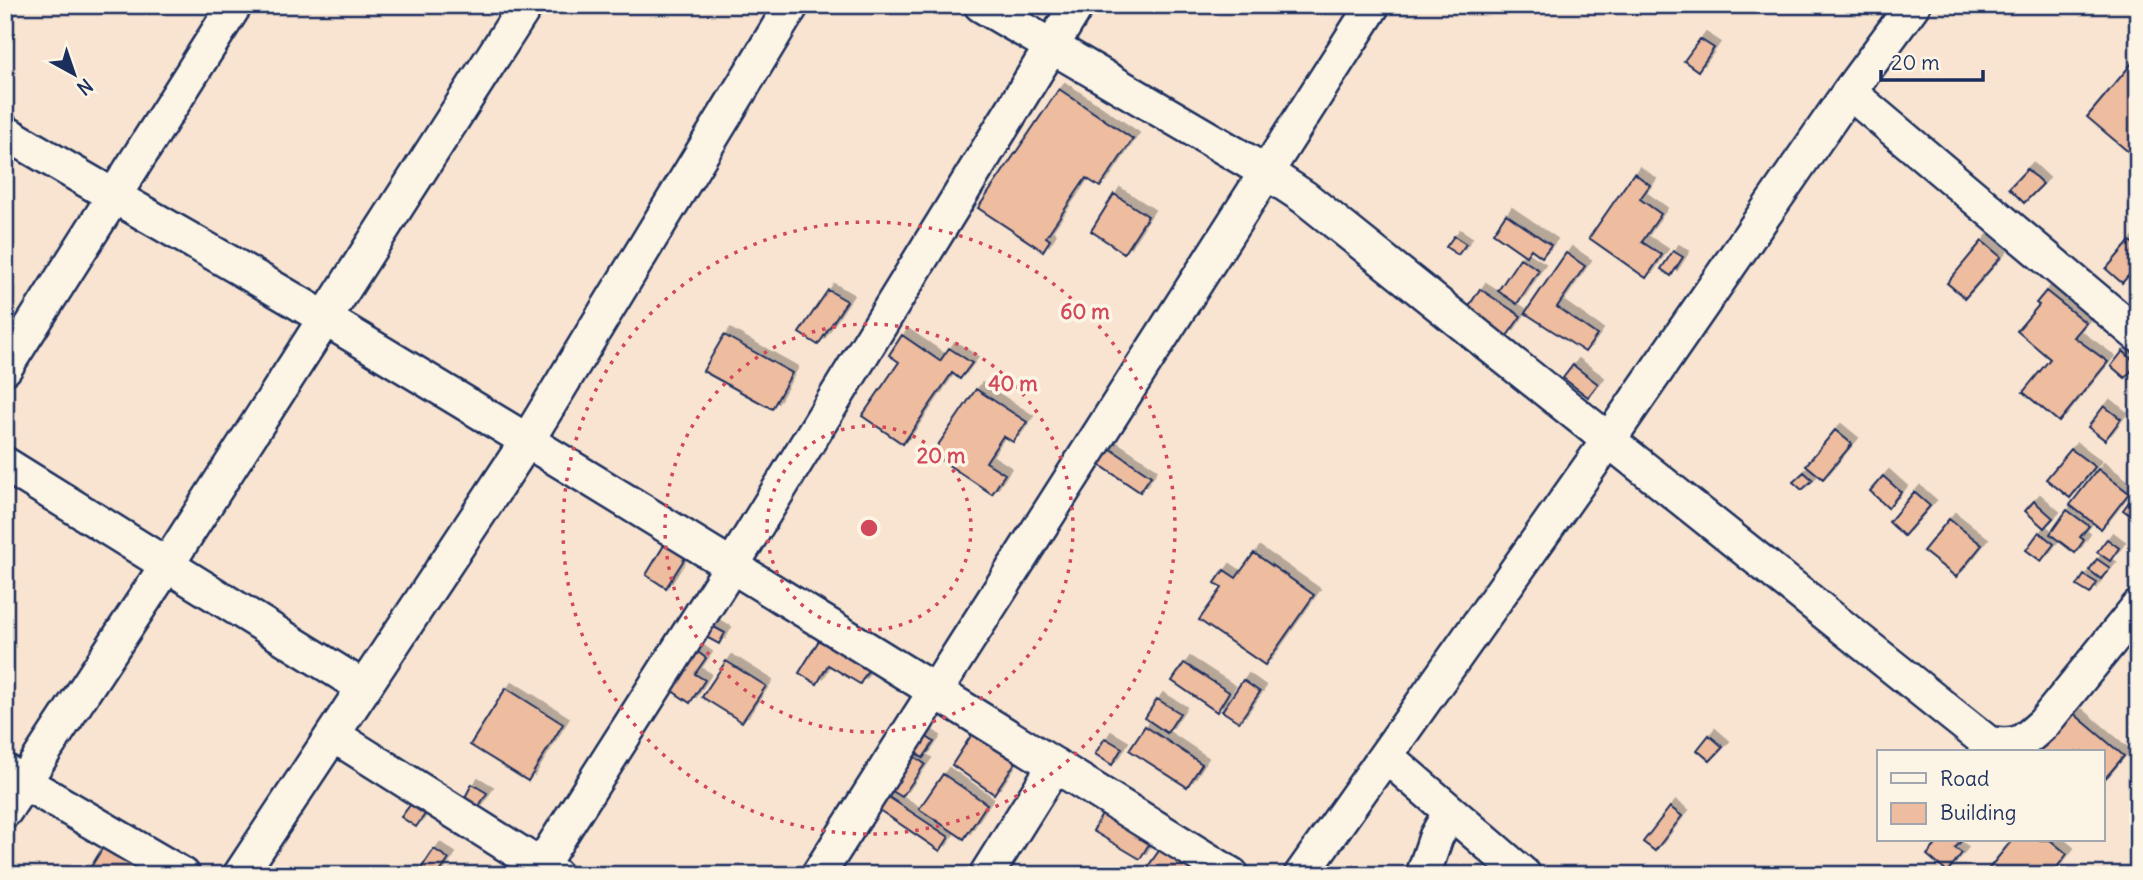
<svg xmlns="http://www.w3.org/2000/svg" width="2143" height="880" font-family="Delius,sans-serif">
	<style>
		.building { fill: #eebc9f; stroke: #1b2f5e; stroke-width: 2; filter: url(#shadow) }
		.lines { fill: none; stroke-linecap: round; stroke-linejoin: round }
		.minor-casing { stroke: #1b2f5e; stroke-width: 38 }
		.minor { stroke: #fcf5e5; stroke-width: 33 }
		.ring { fill: none; stroke: #d1495b; stroke-width: 3.5; stroke-dasharray: 3.5 7 }
		.centre { fill: #d1495b; stroke: #fcf5e5; stroke-width: 3.5 }
		.ring-label { font-size: 21px; text-anchor: middle; font-weight: bold; fill: #d1495b; stroke: #fcf5e5; stroke-width: 7; stroke-linejoin: round; paint-order: stroke }
	</style>
	<defs>
		<filter id="shadow"><feDropShadow dx="6" dy="-6" stdDeviation="0" flood-color="#0004"/></filter>
	</defs>
	<rect width="100%" height="100%" fill="#f8e4d0"/>
	<filter id="ink" filterUnits="userSpaceOnUse"><feTurbulence type="fractalNoise" baseFrequency=".0143" numOctaves="2"/><feDisplacementMap in="SourceGraphic" scale="14" xChannelSelector="R" yChannelSelector="G"/><feConvolveMatrix kernelMatrix="1 2 1 2 8 2 1 2 1" color-interpolation-filters="sRGB"/></filter>
	<g filter="url(#ink)">
		<!-- building -->
		<path class="building" d="M1700 39 1714 48 1698 71 1684 61Z
			M2133 62 2138 66V160L2087 117Z
			M1059 89 1133 139 1100 187 1086 178 1046 237 1050 240 1043 251 978 208Z
			M2027 169 2043 184 2024 203 2009 188Z
			M1634 173 1650 185 1640 199 1661 214 1642 242 1662 255 1646 278 1589 238Z
			M1114 194 1148 216 1124 253 1091 231Z
			M1506 214 1551 245 1542 257 1531 249 1526 256 1493 233Z
			M1454 236 1466 244 1458 255 1446 247Z
			M1982 241 2001 257 1965 298 1947 283Z
			M2130 241 2138 248V265L2122 283 2106 269Z
			M1673 251 1683 257 1671 276 1661 269Z
			M1566 253 1585 266 1557 307 1597 335 1585 352 1525 313Z
			M1520 258 1539 270 1517 304 1498 291Z
			M1480 289 1521 316 1507 336 1467 309Z
			M828 290 847 301 818 345 799 333Z
			M2046 291 2086 323 2074 337 2108 362 2059 422 2023 392 2050 359 2017 331 2039 305 2036 303Z
			M724 335 792 373 772 409 703 371Z
			M902 335 940 361 949 348 972 363 960 379 952 373 903 444 862 416 899 362 889 355Z
			M2123 351 2137 364 2125 378 2111 366Z
			M1573 365 1598 384 1588 397 1563 378Z
			M976 389 1027 422 1013 442 1003 436 986 462 1005 474 992 494 932 454Z
			M2104 406 2121 419 2105 440 2088 427Z
			M1835 430 1852 444 1823 479 1806 465Z
			M1108 447 1151 476 1140 492 1097 463Z
			M2071 449 2095 467 2070 498 2046 479Z
			M2098 469 2129 493 2101 529 2070 505Z
			M1804 472 1813 480 1802 490 1793 482Z
			M1883 476 1901 492 1888 508 1870 491Z
			M2138 490V521L2123 510Z
			M1914 492 1930 506 1904 536 1889 522Z
			M2034 501 2053 518 2044 528 2025 511Z
			M2067 510 2089 526 2080 537 2084 540 2075 553 2050 534Z
			M1949 519 1982 545 1956 577 1923 551Z
			M2039 532 2054 544 2041 561 2026 550Z
			M669 537 690 550 666 588 646 575Z
			M2107 539 2119 548 2110 561 2097 552Z
			M1254 553 1314 595 1265 665 1199 620 1222 588 1215 583 1224 570 1236 578Z
			M2097 559 2110 568 2101 579 2089 570Z
			M2084 575 2097 583 2090 594 2077 586Z
			M703 621 725 633 719 644 697 632Z
			M821 637 870 667 860 684 828 665 817 684 799 673Z
			M688 645 706 658 695 674 705 680 690 703 662 684Z
			M726 661 766 686 742 722 702 697Z
			M1184 663 1229 692 1217 712 1172 681Z
			M1243 680 1260 692 1239 722 1222 711Z
			M506 688 563 724 528 781 470 745Z
			M1157 699 1180 713 1167 733 1145 718Z
			M2072 712 2124 756 2103 781V752H2037Z
			M1145 726 1202 764 1187 787 1129 750Z
			M976 728 1019 757 994 794 952 765Z
			M921 733 934 742 923 758 910 749Z
			M1709 735 1723 747 1710 761 1697 750Z
			M1105 738 1122 748 1112 765 1095 754Z
			M909 753 925 764 902 797 886 787Z
			M943 774 987 804 964 839 919 809Z
			M472 784 487 793 476 811 462 803Z
			M881 792 949 837 940 851 872 805Z
			M414 800 428 810 416 827 401 817Z
			M1670 807 1682 816 1655 851 1643 842Z
			M1104 811 1152 839 1140 859 1093 831Z
			M1940 840H1962L1955 848 1962 853 1947 872 1927 855Z
			M2012 840H2050L2067 854 2051 875H1989L1986 872Z
			M105 844 153 875H86Z
			M1163 845 1207 875H1142Z
			M434 849 449 859 438 875H427L420 870Z"/>
		<g class="lines">
			<defs>
				<path id="minor" d="M981 5 1266 172 1304 197 1988 743C2018 748 2022 743 2044 723L2138 607
					M1849 92 2138 335
					M5 132C112 197 222 256 329 321 632 503 932 689 1232 875
					M5 368 235 5
					M5 464 363 687
					M333 735 555 875
					M1386 756 1524 875
					M5 771 183 875
					M5 811 167 565 526 5
					M240 875 527 441 792 5
					M535 875 733 564 1077 5
					M818 875 1373 5
					M986 875 1055 765
					M1301 875 1608 441 1849 92 1913 5
					M1423 875 1436 837 1450 812"/>
			</defs>
			<!-- minor casing -->
			<use href="#minor" class="minor-casing"/>
			<!-- minor -->
			<use href="#minor" class="minor"/>
		</g>
	</g>
	<!-- distance rings -->
	<g class="ring">
		<circle cx="869" cy="528" r="102"/>
		<circle cx="869" cy="528" r="204"/>
		<circle cx="869" cy="528" r="306"/>
	</g>
	<circle cx="869" cy="528" r="10" class="centre"/>
	<g class="ring-label">
		<text x="1085" y="319">60 m</text>
		<text x="1013" y="391">40 m</text>
		<text x="941" y="463">20 m</text>
	</g>
	<!-- margin -->
	<rect width="2143" height="880" fill="none" stroke="#fcf5e5" stroke-width="28"/>
	<rect x="14" y="14" width="2115" height="852" fill="none" stroke="#1b2f5e" stroke-width="2.5" filter="url(#ink)"/>
	<!-- legend -->
	<rect x="1877" y="750" width="228" height="91" fill="#fcf5e5" stroke="#a2a6af" stroke-width="2"/>
	<rect x="1891" y="773" width="35" height="10" fill="#fcf5e5" stroke="#a2a6af" stroke-width="2"/>
	<text x="1940" y="786" font-size="21" fill="#1b2f5e">Road</text>
	<rect x="1891" y="803" width="35" height="21" fill="#eebc9f" stroke="#a2a6af" stroke-width="2"/>
	<text x="1940" y="820" font-size="21" fill="#1b2f5e">Building</text>
	<!-- north arrow -->
	<g transform="translate(74 74) rotate(140)" stroke="#fcf5e5" stroke-width="5" paint-order="stroke">
	<path d="M0-5L12 26L0 18L-12 26Z" fill="#1b2f5e"/>
	<text y="-10" font-size="19" font-weight="bold" text-anchor="middle" fill="#1b2f5e">N</text>
	</g>
	<!-- scale -->
	<path d="M1881 70v10h102v-10" fill="none" stroke="#1b2f5e" stroke-width="3.5"/>
	<text x="1891" y="70" font-size="21" fill="#1b2f5e" stroke="#fcf5e5" stroke-width="5" paint-order="stroke">20 m</text>
</svg>
